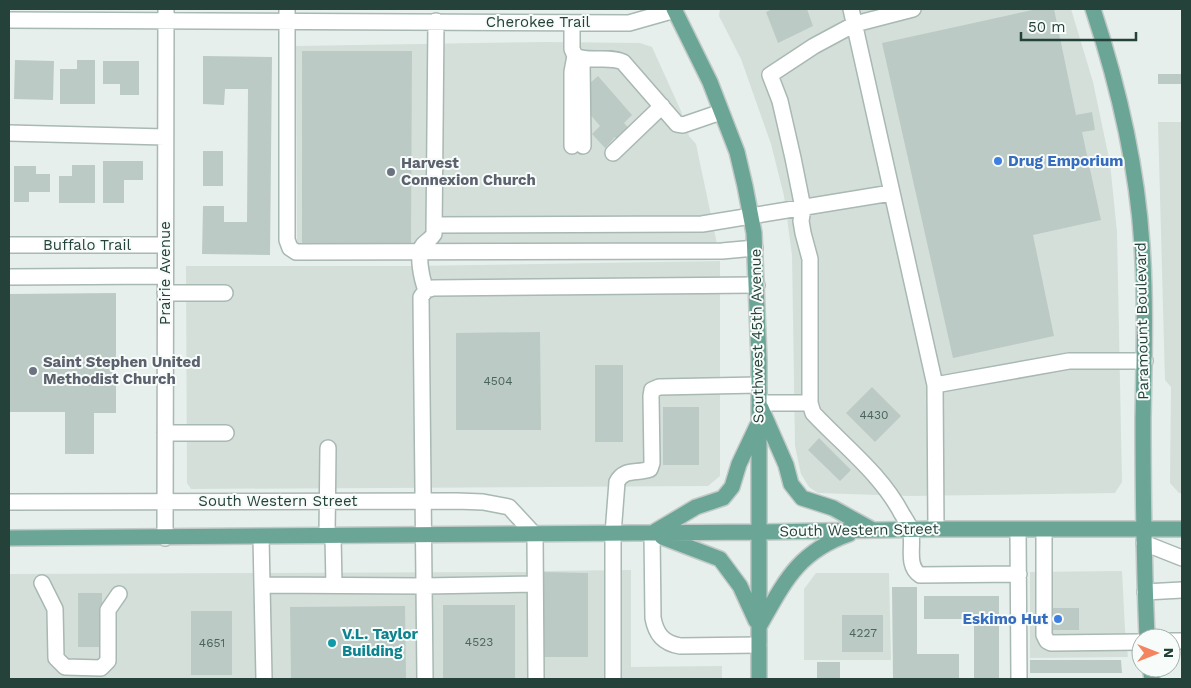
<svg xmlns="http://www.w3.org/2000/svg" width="1191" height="688" font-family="'Work Sans',sans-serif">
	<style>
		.built { fill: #d4dfda }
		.building { fill: #bbcac4 }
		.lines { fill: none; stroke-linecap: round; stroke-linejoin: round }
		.minor-casing { stroke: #a8b8b2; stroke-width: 18 }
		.major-casing { stroke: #c2cac8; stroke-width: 18 }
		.minor { stroke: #fff; stroke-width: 15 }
		.major { stroke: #6aa596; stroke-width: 15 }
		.shop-dot { fill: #3f7fe0; stroke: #f7fbf9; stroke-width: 2 }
		.worship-dot { fill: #6b7280; stroke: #f7fbf9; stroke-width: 2 }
		.culture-dot { fill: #0f9aa8; stroke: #f7fbf9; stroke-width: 2 }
		.labels { text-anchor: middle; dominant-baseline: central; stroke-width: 4; stroke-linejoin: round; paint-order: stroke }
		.number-label { font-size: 12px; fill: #4a645c }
		.street-label { font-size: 15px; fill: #24423a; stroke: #f7fbf9 }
		.shop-label { font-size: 15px; font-weight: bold; fill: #366cbe; stroke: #f7fbf9; text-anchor: start }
		.worship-label { font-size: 15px; font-weight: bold; fill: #5b616d; stroke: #f7fbf9; text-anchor: start }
		.culture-label { font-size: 15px; font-weight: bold; fill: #0d838f; stroke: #f7fbf9; text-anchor: start }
	</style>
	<rect width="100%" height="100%" fill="#e6efeb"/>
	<!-- built -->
	<path class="built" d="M720 9H1071L1093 82 1110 163 1117 232 1122 482 1115 493 909 496 818 493 809 487 801 474 795 446 792 255 784 196 771 144 741 59 719 16Z
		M545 42 640 43 652 47 681 111 689 136 696 144 717 244 297 247 296 46Z
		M1158 122H1182V493H1179L1170 483 1171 387 1165 380Z
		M720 261V476L708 486 191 489 187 483 186 266H412Z
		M631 570V667L722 666V679H541L542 571Z
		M1122 571 1125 630 1128 657 1030 658V572Z
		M528 572V679H9V574Z
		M816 573H889L891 660H804V589Z"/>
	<!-- building -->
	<path class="building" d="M773 9H807L813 26 778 43 766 12Z
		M1037 9H1054L1076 115 1092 112 1095 130 1082 132 1101 220 1033 235 1054 336 953 358 882 43Z
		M302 51H412L411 243H302Z
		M203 56 272 57 270 255 202 254 203 206H224V222H247L248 89H225L224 105 203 104Z
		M15 60 54 61 53 100 14 99Z
		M77 60H95V104H60V69H77Z
		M103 61H139V95H120V84H103Z
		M1158 74H1182V84H1158Z
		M598 76 632 115 624 123 637 137 619 141 615 137 605 148 592 134 600 126 589 113 588 85Z
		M203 151H223V186H203Z
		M103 161H143V180H124V203H103Z
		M72 165H95V203H59V176H72Z
		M14 166H36V174H50V192H29V202H14Z
		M116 293V413H94V454H65V412H9V294Z
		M540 332 541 430H456V333Z
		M595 365H623V442H595Z
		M872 387 901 416 875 442 846 413Z
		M663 407H699V465H663Z
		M819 438 851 470 840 481 808 450Z
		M542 572 588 573V657H541Z
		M892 587H917V654H959V679H893Z
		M78 593H102V647H78Z
		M924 596H999V679H974V619H924Z
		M443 605H515V679H443Z
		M405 606 406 679H291L290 607Z
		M1037 608H1079V630H1037Z
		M191 611H232V675H191Z
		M842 615H883V652H842Z
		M1030 660H1121L1122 673H1030Z
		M817 662H840V679H817Z"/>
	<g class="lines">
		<defs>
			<path id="minor" d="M287 9V240L290 248 296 252 722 251 755 248
				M851 9 935 385
				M9 20 629 23 675 10
				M572 23V49L575 56C590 63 607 55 623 62L677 124 683 125 721 112
				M582 60 583 146
				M9 133 165 137
				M572 146V72L575 56
				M613 153 662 106
				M435 225 702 224 891 193
				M9 245H165
				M9 277 165 276
				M426 290C422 280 416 254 423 245 427 241 431 239 434 234L436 21
				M165 293H225
				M759 403H810L813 413C844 446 881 474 902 514 905 519 908 523 910 528 915 543 905 565 920 575L1019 574
				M810 403V259L803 233 801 221 803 208 793 158 780 101 770 75 814 46 855 24 913 9
				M165 433H226
				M9 502 457 501 483 502 509 507 535 535 536 679
				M936 529 935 385 1069 361H1145
				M1018 530 1019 679
				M1044 530V635L1047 641 1051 643 1141 642
				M652 533 653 618C656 634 663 643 680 646L759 645
				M327 536 328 448
				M333 536 334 585
				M261 537 262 585 424 586 535 584
				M165 538 166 9
				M1144 543 1182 558
				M42 583 55 609 56 658 65 667 101 668 108 661V610L119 594
				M262 585 264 679
				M1145 592 1182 590
				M1171 641H1182
				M425 679 421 297 426 290 433 288 757 285
				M613 679V534L617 482C624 468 637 474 650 469L652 463 651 396 652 390 659 387 759 385"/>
			<path id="major" d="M674 9 710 82 737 152 745 186 754 233 759 360V679
				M1093 9C1118 85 1137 165 1142 245 1146 303 1144 361 1143 419 1143 492 1144 565 1147 638
				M761 408 786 465 791 484 802 498 833 508 871 529
				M654 532 696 507 723 498 732 487 739 464 757 426
				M662 537 720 559 740 586 756 621
				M9 538 759 532 936 529H1182
				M760 625C785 581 798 552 849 534
				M1150 668 1152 679"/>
		</defs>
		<!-- minor casing -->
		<use href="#minor" class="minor-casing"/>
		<!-- major casing -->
		<use href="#major" class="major-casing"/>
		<!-- minor -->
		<use href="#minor" class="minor"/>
		<!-- major -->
		<use href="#major" class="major"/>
	</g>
	<!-- markers -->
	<g class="shop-dot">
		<circle cx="998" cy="161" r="5"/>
		<circle cx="1058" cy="619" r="5"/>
	</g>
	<g class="worship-dot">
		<circle cx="391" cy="172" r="5"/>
		<circle cx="33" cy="371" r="5"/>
	</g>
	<circle class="culture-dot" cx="332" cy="643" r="5"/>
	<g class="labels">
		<!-- number labels -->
		<g class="number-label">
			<text x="498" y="381">4504</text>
			<text x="874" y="415">4430</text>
			<text x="863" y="633">4227</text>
			<text x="479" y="642">4523</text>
			<text x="212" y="643">4651</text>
		</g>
		<!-- street labels -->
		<g class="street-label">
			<text x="538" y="22">Cherokee Trail</text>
			<text x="87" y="245">Buffalo Trail</text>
			<text transform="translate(165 273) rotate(-90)">Prairie Avenue</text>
			<text transform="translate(1142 321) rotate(-91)">Paramount Boulevard</text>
			<text transform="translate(757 336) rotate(-91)">Southwest 45th Avenue</text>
			<text x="278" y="501">South Western Street</text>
			<text transform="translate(859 530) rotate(-1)">South Western Street</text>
		</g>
		<!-- shop labels -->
		<g class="shop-label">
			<text x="1008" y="161">Drug Emporium</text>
			<text x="1048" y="619" text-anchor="end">Eskimo Hut</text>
		</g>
		<!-- worship labels -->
		<g class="worship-label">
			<text x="401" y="163">Harvest<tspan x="401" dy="17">Connexion Church</tspan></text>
			<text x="43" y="362">Saint Stephen United<tspan x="43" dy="17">Methodist Church</tspan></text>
		</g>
		<!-- culture labels -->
		<g class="culture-label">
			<text x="342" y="634">V.L. Taylor<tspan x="342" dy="17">Building</tspan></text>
		</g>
	</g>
	<!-- border -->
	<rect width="1191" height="688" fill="none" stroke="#24423a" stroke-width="20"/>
	<!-- north arrow -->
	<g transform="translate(1156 653) rotate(90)"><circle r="24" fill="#f7fbf9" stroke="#a3b1ad"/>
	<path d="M0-4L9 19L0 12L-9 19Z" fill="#f4845f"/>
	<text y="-8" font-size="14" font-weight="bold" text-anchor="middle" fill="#24423a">N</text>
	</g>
	<!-- scale -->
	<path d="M1021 32v8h115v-8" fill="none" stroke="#24423a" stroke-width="2.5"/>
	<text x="1028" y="32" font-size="15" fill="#24423a" stroke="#f7fbf9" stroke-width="4" paint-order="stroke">50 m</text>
</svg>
